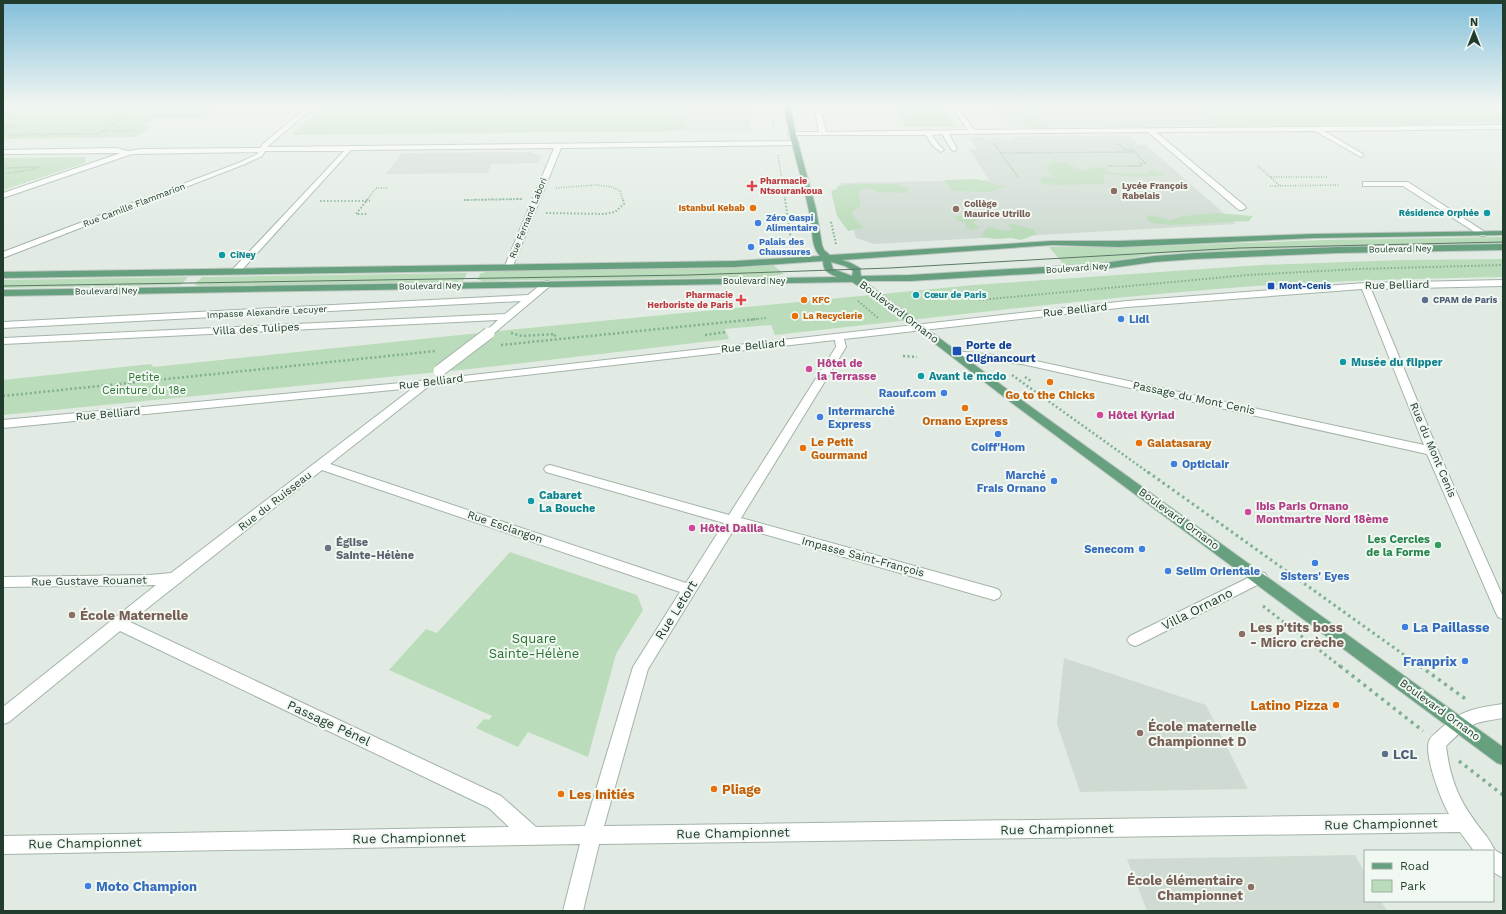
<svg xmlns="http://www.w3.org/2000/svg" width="1506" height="914" font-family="'Work Sans',sans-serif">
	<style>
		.built { fill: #cfdbd2 }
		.green { fill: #bbdcba }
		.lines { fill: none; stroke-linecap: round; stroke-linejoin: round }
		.minor-casing { stroke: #a4b3a9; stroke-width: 2 }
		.major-casing { stroke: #c1c8c4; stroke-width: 2 }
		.path-far4 { stroke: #81af93; stroke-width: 1.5; stroke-dasharray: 1 1.5; stroke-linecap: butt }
		.path-far3 { stroke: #81af93; stroke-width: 2; stroke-dasharray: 1.5 2; stroke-linecap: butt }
		.path-far2 { stroke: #81af93; stroke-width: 2.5; stroke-dasharray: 2 2.5; stroke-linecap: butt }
		.path-far1 { stroke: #81af93; stroke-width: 3; stroke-dasharray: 2.5 3.5; stroke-linecap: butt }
		.path { stroke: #81af93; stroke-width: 3.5; stroke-dasharray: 3 4.5; stroke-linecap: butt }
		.minor { fill: #fff; fill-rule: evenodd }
		.major { fill: #66a07f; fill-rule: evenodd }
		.tram { stroke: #5c7767; stroke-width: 1 }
		.minor-bridge-casing { stroke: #a4b3a9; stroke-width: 13; stroke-linecap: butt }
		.minor-bridge { stroke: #fff; stroke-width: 11 }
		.health-dot { fill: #e0444e; stroke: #f1f8f2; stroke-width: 1.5 }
		.education-dot { fill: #8d6e63; stroke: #f1f8f2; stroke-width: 1.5 }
		.food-dot { fill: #e8710a; stroke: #f1f8f2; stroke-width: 1.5 }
		.culture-dot { fill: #0f9aa8; stroke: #f1f8f2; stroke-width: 1.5 }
		.shop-dot { fill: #3f7fe0; stroke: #f1f8f2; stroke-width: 1.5 }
		.transit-dot { fill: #1a4fb4; stroke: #f1f8f2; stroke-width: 1.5 }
		.service-dot { fill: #5c6f8a; stroke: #f1f8f2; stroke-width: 1.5 }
		.hotel-dot { fill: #d1479c; stroke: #f1f8f2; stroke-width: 1.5 }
		.leisure-dot { fill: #2e9e5b; stroke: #f1f8f2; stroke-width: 1.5 }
		.worship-dot { fill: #6b7280; stroke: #f1f8f2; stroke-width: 1.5 }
		.labels { text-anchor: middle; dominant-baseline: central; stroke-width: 4; stroke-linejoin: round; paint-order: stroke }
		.far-health-label { font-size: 9px; font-weight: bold; fill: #be3a42; stroke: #f1f8f2; text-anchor: start }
		.far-education-label { font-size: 9px; font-weight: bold; fill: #785e54; stroke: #f1f8f2; text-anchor: start }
		.far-street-label { font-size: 9px; fill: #213c2d; stroke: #f1f8f2 }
		.far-food-label { font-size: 9px; font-weight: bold; fill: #c56008; stroke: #f1f8f2; text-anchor: start }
		.far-culture-label { font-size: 9px; font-weight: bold; fill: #0d838f; stroke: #f1f8f2; text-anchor: start }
		.far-shop-label { font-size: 9px; font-weight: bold; fill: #366cbe; stroke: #f1f8f2; text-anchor: start }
		.far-transit-label { font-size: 9px; font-weight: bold; fill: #164399; stroke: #f1f8f2; text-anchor: start }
		.far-service-label { font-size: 9px; font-weight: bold; fill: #4e5e75; stroke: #f1f8f2; text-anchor: start }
		.street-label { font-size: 11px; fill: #213c2d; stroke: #f1f8f2 }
		.shop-label { font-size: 11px; font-weight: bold; fill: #366cbe; stroke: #f1f8f2; text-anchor: start }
		.transit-label { font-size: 11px; font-weight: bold; fill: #164399; stroke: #f1f8f2; text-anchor: start }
		.culture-label { font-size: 11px; font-weight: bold; fill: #0d838f; stroke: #f1f8f2; text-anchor: start }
		.hotel-label { font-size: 11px; font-weight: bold; fill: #b23c85; stroke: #f1f8f2; text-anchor: start }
		.park-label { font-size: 11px; fill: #2c7232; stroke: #f1f8f2 }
		.food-label { font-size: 11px; font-weight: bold; fill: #c56008; stroke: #f1f8f2 }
		.leisure-label { font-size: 11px; font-weight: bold; fill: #27864d; stroke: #f1f8f2; text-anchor: end }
		.worship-label { font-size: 11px; font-weight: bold; fill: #5b616d; stroke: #f1f8f2; text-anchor: start }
		.near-street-label { font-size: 13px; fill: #213c2d; stroke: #f1f8f2 }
		.near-education-label { font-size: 13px; font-weight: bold; fill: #785e54; stroke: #f1f8f2; text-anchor: start }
		.near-shop-label { font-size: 13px; font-weight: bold; fill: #366cbe; stroke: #f1f8f2; text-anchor: start }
		.near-park-label { font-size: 13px; fill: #2c7232; stroke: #f1f8f2 }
		.near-food-label { font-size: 13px; font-weight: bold; fill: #c56008; stroke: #f1f8f2; text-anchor: start }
		.near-service-label { font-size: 13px; font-weight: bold; fill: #4e5e75; stroke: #f1f8f2; text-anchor: start }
	</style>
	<rect width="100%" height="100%" fill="#e1ebe3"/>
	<!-- built -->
	<path class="built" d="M687 105H751V131H684Z
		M992 105H1192L1220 126 1010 128Z
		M1129 135 1139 145H1146L1236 224 874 244 856 238 840 183 989 180 969 149H977L969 137H984L986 140H994L992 137H999L1002 140H1014L1012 137Z
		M530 152 541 156 538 163 492 164 487 173 386 174 402 153Z
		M1064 658 1206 705 1248 789 1080 792 1057 724Z
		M1355 855 1365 873V901H1381L1387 911H1147L1127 859Z"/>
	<!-- green -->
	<path class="green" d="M7 105H220L202 118H156L144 126H152L135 137 3 139V107Z
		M324 105H687L684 131 291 135Z
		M889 105H943L957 127H905L897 110H891Z
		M1013 105H1026L1045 127 1033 128Z
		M1088 105H1130L1136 110H1093Z
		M1192 105H1503V123L1220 126Z
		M85 157V163L3 190V158Z
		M1052 161 1065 162 1083 171 1092 168 1105 167 1111 173H1151L1148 170 1155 169 1158 173H1163L1165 175 1139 177 1103 174 1105 184 1056 185 1041 184 1042 177H1054L1046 167Z
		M977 179 1004 187 989 192 952 191 945 180Z
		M852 184H896L909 188 906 193 878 192 867 188 858 191 861 206 851 213 863 228 848 231 837 216 831 191 837 189V186Z
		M1216 213 1253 216 1249 221 1170 225 1151 223 1146 218 1149 215 1170 220 1184 216Z
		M966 216 978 218 973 223 980 228 971 230 965 227 966 223 956 220 955 216Z
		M1012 224 1033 229 1037 234 1021 240 1011 238 995 239 981 237 984 231 989 227 1006 231 1013 229 1007 225Z
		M1503 237V244L1349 247 1192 252 1154 254 1103 263 1065 266 1049 247H1132L1326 240Z
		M1503 259V277C1408 279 1312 281 1217 289 1069 301 922 319 775 335L771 325 725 329 729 339 479 368 3 415V380L151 364 153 367 508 330 974 285 1261 265 1402 260Z
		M773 265 784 274 766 277 481 281V280H477L481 273H484L485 271 738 268Z
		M467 273 463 281 459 280 458 282 197 286 198 285H194L202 277H210Z
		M188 277 181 285 3 288V280Z
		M510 552 637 595 643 610 616 654 588 757 528 732 518 747 476 728 484 719 489 720 492 716 389 670 426 629 437 633Z"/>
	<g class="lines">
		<defs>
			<path id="minor" d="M309 105H316L267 147 796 141 799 143 796 145 561 148 512 268 508 271 504 268 554 148 351 150 239 273 236 274 232 271 233 269 344 151H265L262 156 245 164 3 258V252L241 162 257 154 258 152 132 154 3 198V193L121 153 3 154V150L117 148 128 151 141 149 260 148 263 144Z
				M814 105H820L821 111 828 109 827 105H833V111L822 115 826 132 968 130 950 105H956L974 130 1503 125V129L1324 131 1363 154V156L1361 157 1315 131 1156 132 1245 206 1246 208 1242 210H1239L1148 132 949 134 957 149 954 151 952 150 942 134 932 135 938 144 944 150 941 152 933 146 926 135H789L788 134 791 132H819Z
				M1363 182H1408L1488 234 1484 236H1481L1403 186H1363Z
				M1503 280V286L1371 289 1438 451 1503 597V619L1498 617 1496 613 1427 454 1022 364 955 357 950 354 955 351 1022 358 1424 445 1362 289 1127 307 844 339 846 347 741 518 994 588 999 590 1001 594 999 598 994 600 736 526 648 669 604 826 1449 814C1441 800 1424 756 1429 741 1431 736 1436 733 1439 730 1461 710 1475 708 1503 704V718C1472 723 1469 723 1446 746 1451 786 1462 806 1487 837 1490 841 1493 848 1495 850 1497 852 1501 853 1503 855V878L1493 872V851H1474L1460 832 599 844 583 911H563L580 844 3 854V836L509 827 489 808 120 631 9 722 3 724V707L156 585 3 587V577L150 575 171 573 413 388 3 428V420L401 383 1127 301 1365 283ZM835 340 836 347 729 515 550 465 546 466 544 469 546 472 724 523 686 583 330 464 429 386ZM322 470 680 592 633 667 585 826 536 827 501 796 130 622Z
				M547 281 550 282 552 284 550 286 492 335 489 336 484 333 498 320 3 344V338L505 314 521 301 3 328V322L528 295 544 282Z
				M1260 572 1265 573 1267 577 1265 581 1140 644 1135 646 1130 644 1127 640 1130 636Z"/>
			<path id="major" d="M784 105H790L796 135 816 209 822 245 824 250 830 255 1052 241H1119L1314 234 1503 231V235L1314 238 1119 247 1052 245 842 260 851 263 860 268 861 276 910 275 1096 264 1154 256 1195 253 1338 247 1503 244V250L1338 253 1195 259 1154 262 1096 270 910 281H864L1012 393 1503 747V765L1497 763 1004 397 872 295 852 282 3 296V290L837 277C828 273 823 271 823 261L735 267 3 278V272L735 261 820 256C811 246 813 234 811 221 804 182 790 145 784 105ZM831 262 845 266 853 271 852 276 833 269Z"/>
		</defs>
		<!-- minor casing -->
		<use href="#minor" class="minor-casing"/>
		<!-- major casing -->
		<use href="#major" class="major-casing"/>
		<!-- path-far4 -->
		<path class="path-far4" d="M182 105 179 107H237
			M902 105 910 110
			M909 105 915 119
			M922 105 918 112C926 117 934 117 943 115
			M932 105 941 109
			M1090 105H1130
			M3 117 26 105
			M773 118 774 130
			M3 124 13 126 3 132
			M102 131H133
			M49 134H98L120 120 113 119 136 105
			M3 135 49 134 43 137
			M994 144 1018 177
			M1001 153 1135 152 1132 150H1125L1118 143
			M778 155 785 200
			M1108 166H1142L1140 163H1145L1135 152
			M1258 166 1280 186
			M3 168 40 167
			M3 174 36 169
			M1271 177H1327
			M1270 186 1339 185
			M556 188 596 185 612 187 620 191 623 200
			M367 200 376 188H388
			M466 200 522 199"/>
		<!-- path-far3 -->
		<path class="path-far3" d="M368 199 356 214H368
			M785 199 790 234 799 246
			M464 200 522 199
			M320 201H370
			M546 213 604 214 615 212 624 204 623 199
			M831 222 836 244
			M979 300 1248 275 1358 269 1503 265
			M858 301 878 318
			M747 320 767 318"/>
		<!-- path-far2 -->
		<path class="path-far2" d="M511 333 522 336 555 334 554 339
			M705 335 726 332
			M501 345 757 319
			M903 356 917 357
			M1012 375 1149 473
			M1025 377 1031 381
			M3 396 436 351"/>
		<!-- path-far1 -->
		<path class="path-far1" d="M1148 472 1421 667
			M1263 606 1341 667"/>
		<!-- path -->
		<path class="path" d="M1340 666 1423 731
			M1420 666 1467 700
			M1459 761 1503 795"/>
		<!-- minor -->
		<use href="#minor" class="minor"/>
		<!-- major -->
		<use href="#major" class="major"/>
		<!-- tram -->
		<path class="tram" d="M3 286 689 275 890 268 1239 248 1503 242"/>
		<defs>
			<path id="minor-bridge" d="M439 371 489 333"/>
		</defs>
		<!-- minor-bridge casing -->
		<use href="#minor-bridge" class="minor-bridge-casing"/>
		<!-- minor-bridge -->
		<use href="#minor-bridge" class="minor-bridge"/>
	</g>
	<!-- sky -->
	<linearGradient id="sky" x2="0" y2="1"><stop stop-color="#82bfda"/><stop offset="0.45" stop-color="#f2f6f2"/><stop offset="1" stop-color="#f2f6f2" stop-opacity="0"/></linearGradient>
	<rect width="1506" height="233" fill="url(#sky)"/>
	<!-- markers -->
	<g class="health-dot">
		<path d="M750 180h4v4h4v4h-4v4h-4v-4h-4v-4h4z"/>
		<path d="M739 294h4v4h4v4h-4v4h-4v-4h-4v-4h4z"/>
	</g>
	<g class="education-dot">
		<circle cx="1114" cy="191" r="4"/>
		<circle cx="956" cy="209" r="4"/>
		<circle cx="72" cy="615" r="4"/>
		<circle cx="1242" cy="634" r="4"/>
		<circle cx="1140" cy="733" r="4"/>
		<circle cx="1251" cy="887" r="4"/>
	</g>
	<g class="food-dot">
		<circle cx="753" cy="208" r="4"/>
		<circle cx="804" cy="300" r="4"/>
		<circle cx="795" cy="316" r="4"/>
		<circle cx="1050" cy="382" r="4"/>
		<circle cx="965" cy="408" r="4"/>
		<circle cx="1139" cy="443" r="4"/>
		<circle cx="803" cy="448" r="4"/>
		<circle cx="1336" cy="705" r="4"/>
		<circle cx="714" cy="789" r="4"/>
		<circle cx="561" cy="794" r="4"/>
	</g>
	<g class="culture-dot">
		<circle cx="1487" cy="213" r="4"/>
		<circle cx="222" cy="255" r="4"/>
		<circle cx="916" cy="295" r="4"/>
		<circle cx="1343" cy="362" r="4"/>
		<circle cx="921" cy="376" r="4"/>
		<circle cx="531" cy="501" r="4"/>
	</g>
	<g class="shop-dot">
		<circle cx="758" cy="223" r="4"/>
		<circle cx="751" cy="247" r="4"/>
		<circle cx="1121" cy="319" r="4"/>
		<circle cx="944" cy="393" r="4"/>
		<circle cx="820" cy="417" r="4"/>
		<circle cx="998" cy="434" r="4"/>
		<circle cx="1174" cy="464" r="4"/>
		<circle cx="1054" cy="481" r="4"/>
		<circle cx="1142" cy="549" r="4"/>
		<circle cx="1315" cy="563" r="4"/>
		<circle cx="1168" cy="571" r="4"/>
		<circle cx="1405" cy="627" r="4"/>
		<circle cx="1465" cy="661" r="4"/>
		<circle cx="88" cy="886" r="4"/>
	</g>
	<g class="transit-dot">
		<rect x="1267" y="282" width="8" height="8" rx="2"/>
		<rect x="952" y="346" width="10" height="10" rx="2"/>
	</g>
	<g class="service-dot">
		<circle cx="1425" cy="300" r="4"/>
		<circle cx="1385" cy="754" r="4"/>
	</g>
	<g class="hotel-dot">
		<circle cx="809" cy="369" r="4"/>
		<circle cx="1100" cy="415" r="4"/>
		<circle cx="1248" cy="512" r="4"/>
		<circle cx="692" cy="528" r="4"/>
	</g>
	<circle class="leisure-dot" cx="1438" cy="545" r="4"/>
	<circle class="worship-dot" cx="328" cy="548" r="4"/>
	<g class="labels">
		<!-- far-health labels -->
		<g class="far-health-label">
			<text x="760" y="181">Pharmacie<tspan x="760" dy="10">Ntsourankoua</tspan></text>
			<text x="733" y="295" text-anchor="end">Pharmacie<tspan x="733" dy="10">Herboriste de Paris</tspan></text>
		</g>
		<!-- far-education labels -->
		<g class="far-education-label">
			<text x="1122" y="186">Lycée François<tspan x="1122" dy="10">Rabelais</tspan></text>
			<text x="964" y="204">Collège<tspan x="964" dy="10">Maurice Utrillo</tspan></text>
		</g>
		<!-- far-street labels -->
		<g class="far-street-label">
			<text transform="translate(134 205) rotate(-21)">Rue Camille Flammarion</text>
			<text transform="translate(528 218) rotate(-68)">Rue Fernand Labori</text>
			<text transform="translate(1400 249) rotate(-1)">Boulevard Ney</text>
			<text transform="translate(1077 268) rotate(-4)">Boulevard Ney</text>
			<text x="754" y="281">Boulevard Ney</text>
			<text transform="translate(430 286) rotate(-1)">Boulevard Ney</text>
			<text transform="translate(106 291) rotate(-1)">Boulevard Ney</text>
			<text transform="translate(267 312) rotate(-3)">Impasse Alexandre Lecuyer</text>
		</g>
		<!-- far-food labels -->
		<g class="far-food-label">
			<text x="745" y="208" text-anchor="end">Istanbul Kebab</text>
			<text x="812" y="300">KFC</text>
			<text x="803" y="316">La Recyclerie</text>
		</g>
		<!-- far-culture labels -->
		<g class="far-culture-label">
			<text x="1479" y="213" text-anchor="end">Résidence Orphée</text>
			<text x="230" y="255">CiNey</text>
			<text x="924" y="295">Cœur de Paris</text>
		</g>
		<!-- far-shop labels -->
		<g class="far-shop-label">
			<text x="766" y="218">Zéro Gaspi<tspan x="766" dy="10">Alimentaire</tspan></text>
			<text x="759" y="242">Palais des<tspan x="759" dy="10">Chaussures</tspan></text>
		</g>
		<!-- far-transit labels -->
		<g class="far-transit-label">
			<text x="1279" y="286">Mont-Cenis</text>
		</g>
		<!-- far-service labels -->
		<g class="far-service-label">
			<text x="1433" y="300">CPAM de Paris</text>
		</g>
		<!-- street labels -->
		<g class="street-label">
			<text transform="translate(1397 285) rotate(-1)">Rue Belliard</text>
			<text transform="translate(1075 310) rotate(-6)">Rue Belliard</text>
			<text transform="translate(899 312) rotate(37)">Boulevard Ornano</text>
			<text transform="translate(256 329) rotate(-3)">Villa des Tulipes</text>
			<text transform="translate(753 346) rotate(-6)">Rue Belliard</text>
			<text transform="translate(431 382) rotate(-7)">Rue Belliard</text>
			<text transform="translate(1194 398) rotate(12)">Passage du Mont Cenis</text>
			<text transform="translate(108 414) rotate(-5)">Rue Belliard</text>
			<text transform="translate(1433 450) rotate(67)">Rue du Mont Cenis</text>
			<text transform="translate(275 501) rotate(-38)">Rue du Ruisseau</text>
			<text transform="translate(1179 519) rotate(36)">Boulevard Ornano</text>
			<text transform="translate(505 527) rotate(19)">Rue Esclangon</text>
			<text transform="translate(863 557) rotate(15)">Impasse Saint-François</text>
			<text transform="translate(89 581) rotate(-1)">Rue Gustave Rouanet</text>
			<text transform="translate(1440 710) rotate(36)">Boulevard Ornano</text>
		</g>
		<!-- shop labels -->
		<g class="shop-label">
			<text x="1129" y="319">Lidl</text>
			<text x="936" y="393" text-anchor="end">Raouf.com</text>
			<text x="828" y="411">Intermarché<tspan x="828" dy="13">Express</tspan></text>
			<text x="998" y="447" text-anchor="middle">Coiff'Hom</text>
			<text x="1182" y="464">Opticlair</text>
			<text x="1046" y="475" text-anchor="end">Marché<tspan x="1046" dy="13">Frais Ornano</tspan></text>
			<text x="1134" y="549" text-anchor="end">Senecom</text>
			<text x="1176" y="571">Selim Orientale</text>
			<text x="1315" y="576" text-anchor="middle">Sisters' Eyes</text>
		</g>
		<!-- transit labels -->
		<g class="transit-label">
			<text x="966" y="345">Porte de<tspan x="966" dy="13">Clignancourt</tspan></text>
		</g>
		<!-- culture labels -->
		<g class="culture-label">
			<text x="1351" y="362">Musée du flipper</text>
			<text x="929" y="376">Avant le mcdo</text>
			<text x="539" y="495">Cabaret<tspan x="539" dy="13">La Bouche</tspan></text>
		</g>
		<!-- hotel labels -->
		<g class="hotel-label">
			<text x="817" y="363">Hôtel de<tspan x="817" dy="13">la Terrasse</tspan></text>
			<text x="1108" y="415">Hôtel Kyriad</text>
			<text x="1256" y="506">Ibis Paris Ornano<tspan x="1256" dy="13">Montmartre Nord 18ème</tspan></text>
			<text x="700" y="528">Hôtel Dalila</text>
		</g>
		<!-- park labels -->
		<g class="park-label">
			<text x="144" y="377">Petite<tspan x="144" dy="13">Ceinture du 18e</tspan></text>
		</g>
		<!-- food labels -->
		<g class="food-label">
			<text x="1050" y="395">Go to the Chicks</text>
			<text x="965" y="421">Ornano Express</text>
			<text x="811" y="442" text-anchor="start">Le Petit<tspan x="811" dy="13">Gourmand</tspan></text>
			<text x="1147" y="443" text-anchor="start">Galatasaray</text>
		</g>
		<!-- leisure labels -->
		<g class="leisure-label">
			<text x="1430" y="539">Les Cercles<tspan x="1430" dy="13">de la Forme</tspan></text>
		</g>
		<!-- worship labels -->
		<g class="worship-label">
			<text x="336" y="542">Église<tspan x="336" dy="13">Sainte-Hélène</tspan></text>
		</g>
		<!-- near-street labels -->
		<g class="near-street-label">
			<text transform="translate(1197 609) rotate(-27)">Villa Ornano</text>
			<text transform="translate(676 610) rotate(-58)">Rue Letort</text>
			<text transform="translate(329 723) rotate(25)">Passage Pénel</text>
			<text transform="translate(1381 824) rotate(-1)">Rue Championnet</text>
			<text transform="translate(1057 829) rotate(-1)">Rue Championnet</text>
			<text transform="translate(733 833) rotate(-1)">Rue Championnet</text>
			<text transform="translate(409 838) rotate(-1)">Rue Championnet</text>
			<text transform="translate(85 843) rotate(-1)">Rue Championnet</text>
		</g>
		<!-- near-education labels -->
		<g class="near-education-label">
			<text x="80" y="615">École Maternelle</text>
			<text x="1250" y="627">Les p'tits boss<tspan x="1250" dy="15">- Micro crèche</tspan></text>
			<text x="1148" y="726">École maternelle<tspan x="1148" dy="15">Championnet D</tspan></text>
			<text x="1243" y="880" text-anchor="end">École élémentaire<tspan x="1243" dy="15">Championnet</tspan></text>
		</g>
		<!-- near-shop labels -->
		<g class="near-shop-label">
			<text x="1413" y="627">La Paillasse</text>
			<text x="1457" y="661" text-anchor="end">Franprix</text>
			<text x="96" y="886">Moto Champion</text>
		</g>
		<!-- near-park labels -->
		<g class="near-park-label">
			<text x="534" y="638">Square<tspan x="534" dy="15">Sainte-Hélène</tspan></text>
		</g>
		<!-- near-food labels -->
		<g class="near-food-label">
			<text x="1328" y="705" text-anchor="end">Latino Pizza</text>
			<text x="722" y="789">Pliage</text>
			<text x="569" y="794">Les Initiés</text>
		</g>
		<!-- near-service labels -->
		<g class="near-service-label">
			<text x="1393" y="754">LCL</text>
		</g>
	</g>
	<!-- border -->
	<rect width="1506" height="914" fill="none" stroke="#213c2d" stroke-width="8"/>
	<!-- legend -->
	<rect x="1364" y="850" width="130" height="52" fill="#f1f8f2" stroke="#9eada3"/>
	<rect x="1372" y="863" width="20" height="6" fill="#66a07f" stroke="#9eada3"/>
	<text x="1400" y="870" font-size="12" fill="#213c2d">Road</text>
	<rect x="1372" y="880" width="20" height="12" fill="#bbdcba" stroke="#9eada3"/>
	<text x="1400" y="890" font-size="12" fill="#213c2d">Park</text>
	<!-- north arrow -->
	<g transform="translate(1474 32)" stroke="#f1f8f2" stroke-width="3" paint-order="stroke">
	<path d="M0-3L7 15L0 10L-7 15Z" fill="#213c2d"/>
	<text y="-6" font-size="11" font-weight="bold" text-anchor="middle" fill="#213c2d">N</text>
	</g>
</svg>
